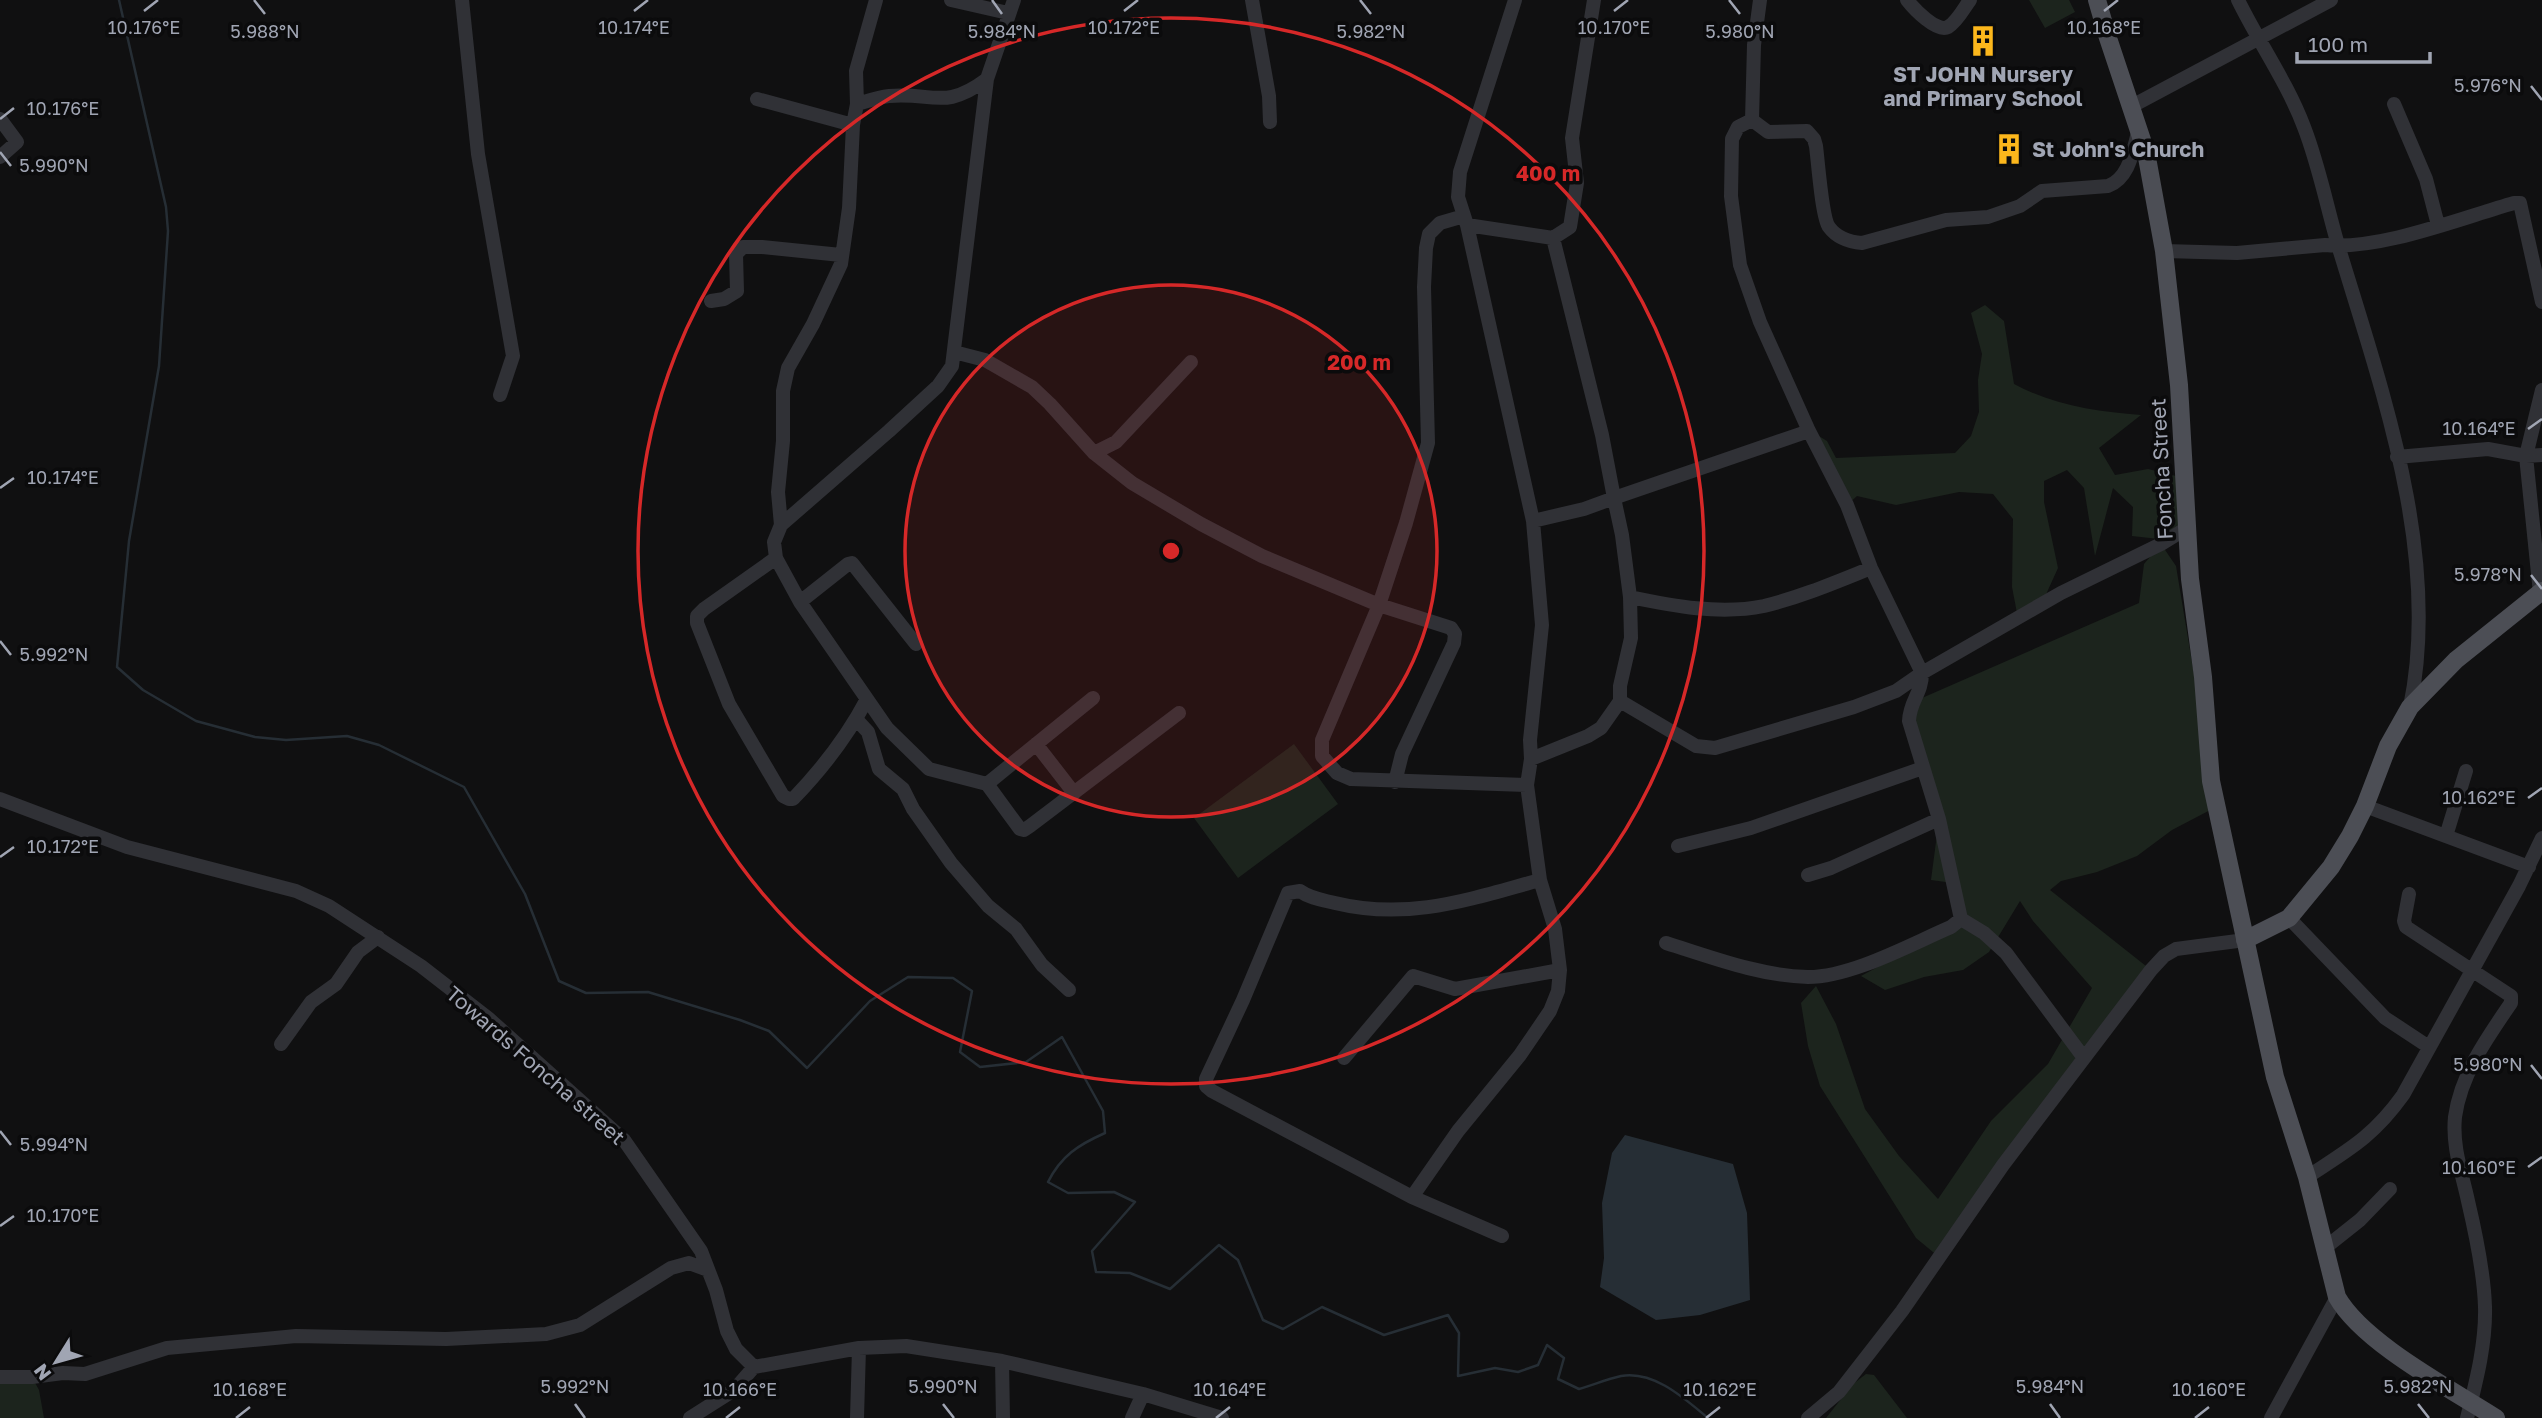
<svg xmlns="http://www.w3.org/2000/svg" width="2542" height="1418" font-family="'Golos Text',sans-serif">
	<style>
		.green { fill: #1c241d }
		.water { fill: #262e35 }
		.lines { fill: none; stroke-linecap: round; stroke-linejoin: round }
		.stream { stroke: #262e35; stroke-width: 2.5 }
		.minor { stroke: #303136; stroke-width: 14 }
		.major { stroke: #4c4e55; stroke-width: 18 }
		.ticks { fill: none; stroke: #a0a5b3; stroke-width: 2.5 }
		.ring { fill: none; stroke: #d62828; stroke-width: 3.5 }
		.labels { text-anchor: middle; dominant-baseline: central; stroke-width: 7; stroke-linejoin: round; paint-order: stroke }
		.poi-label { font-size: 21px; font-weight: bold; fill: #a0a5b3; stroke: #0b0b0c }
		.street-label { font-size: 21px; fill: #a0a5b3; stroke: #0b0b0c }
		.ticks-label { font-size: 18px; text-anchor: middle; fill: #a0a5b3; stroke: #0b0b0c; stroke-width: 7; stroke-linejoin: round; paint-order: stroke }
		.centre { fill: #d62828; stroke: #0b0b0c; stroke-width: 3.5 }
		.ring-label { font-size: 21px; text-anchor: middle; font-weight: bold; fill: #d62828; stroke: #0b0b0c; stroke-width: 7; stroke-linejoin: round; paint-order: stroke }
	</style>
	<rect width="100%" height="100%" fill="#101011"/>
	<!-- green -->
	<path class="green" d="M2029 0H2069L2075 12 2045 28Z
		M1985 305 2004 321 2014 384C2053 405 2097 412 2141 415L2099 448 2115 475 2148 469 2184 478 2187 528 2168 540 2132 536 2133 507 2113 488 2095 556 2084 488 2067 470 2044 481V502L2058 568 2043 601 2017 613 2012 587 2013 519 1993 494 1959 492 1896 505 1857 496 1847 505 1814 433 1827 441 1836 458 1955 453 1971 436 1979 412 1978 380 1982 354 1971 313Z
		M2161 544 2176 566 2216 807 2172 830 2137 856 2097 872 2061 881 2050 890 2151 970 1939 1257 1916 1238 1820 1086 1808 1046 1801 1003 1816 986 1836 1024 1865 1109 1899 1156 1938 1199 1991 1121 2048 1064 2092 988 2033 921 2020 901 1989 952 1963 970 1924 977 1885 990 1861 976 1957 924 1953 883 1931 880 1939 819 1914 721 1922 698 2139 603 2144 564Z
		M1294 744 1338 804 1238 878 1194 818Z
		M1866 1374 1874 1375 1907 1418H1826L1853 1384Z
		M0 1377H32L39 1390 44 1418H0Z"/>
	<!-- water -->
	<path class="water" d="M1625 1135 1733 1164 1747 1213 1750 1300 1700 1315 1656 1320 1600 1287 1604 1258 1602 1203 1612 1153Z"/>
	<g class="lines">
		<!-- stream -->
		<path class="stream" d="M119 0 166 207 168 231 159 366 129 541 117 667 143 690 196 721 255 737 286 740 347 736 379 745 464 787 525 894 559 981 586 993 648 992 740 1020 769 1031 807 1068 870 1001 908 977 953 978 972 991 960 1052 980 1067 1026 1062 1062 1037 1103 1111 1105 1133C1078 1145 1061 1156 1048 1182L1068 1193 1114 1192 1135 1202 1092 1251 1096 1272 1130 1273 1170 1289 1219 1245 1238 1260 1263 1320 1283 1329 1322 1307 1384 1335 1448 1315 1459 1333 1458 1376 1495 1368 1518 1372 1538 1365 1547 1345 1564 1358 1558 1379 1579 1389C1593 1385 1607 1379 1621 1376 1654 1370 1685 1399 1708 1418"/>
		<!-- minor -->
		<path class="minor" d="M462 0 478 154 513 356 500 395
			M951 0 1008 13
			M1014 0 987 79 952 366 938 386 889 431 781 525 774 542 776 558 800 602 887 728 929 769 987 784 1020 829 1024 830 1030 826 1179 713
			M1252 0 1269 96 1270 122
			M1907 0C1914 9 1937 33 1948 27 1957 22 1964 8 1970 0
			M2238 0C2259 43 2287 82 2304 127 2320 168 2328 213 2341 255 2384 396 2441 558 2410 707
			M757 99 853 125
			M857 104C867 101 879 97 889 96 934 92 944 111 987 79
			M2394 104 2426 179 2438 225
			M2132 106 2331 0
			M0 119 17 142 0 157
			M1752 120 1738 127 1732 139 1731 196 1740 265 1760 322 1809 431 1847 505 1871 568 1922 673C1922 694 1910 700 1909 721L1939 819 1961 919 1984 933 2006 953 2084 1058
			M1752 120 1768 132 1807 131 1814 139 1816 146C1818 161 1822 218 1829 227 1837 238 1849 242 1862 243L1946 220 1988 217 2020 206 2042 191 2108 186C2130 178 2133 149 2139 129
			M1752 120 1754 45 1760 0
			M1464 216 1440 223 1429 234 1426 248 1424 287 1428 443 1406 523 1379 605 1322 740V756L1337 773 1351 779 1527 785
			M1467 225 1553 238 1570 227 1577 183 1572 138 1594 0
			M1553 238 1602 435 1614 498 1809 431
			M2164 251 2237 253 2325 245C2381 250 2458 219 2514 203H2520L2542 302
			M711 301 724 299 737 291 736 254 743 247H762L841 255
			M954 352 985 360 1032 387 1050 404 1094 453 1132 483 1201 524 1262 556 1379 605 1451 628 1455 634 1454 643 1402 754 1395 782
			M1094 453 1116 442 1191 362
			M2397 457 2488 449 2526 456 2542 455
			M781 525 778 492 783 441V391L788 368 813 324 841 264 849 208 853 125 857 104 856 71 876 0
			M776 558 704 609 697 616V623L729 704 783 796 789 799H793C823 768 847 737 867 699
			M2540 593 2526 456 2542 390
			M1630 597C1673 606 1720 615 1764 606 1801 597 1836 582 1871 568
			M800 602 848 564 852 563 916 644
			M1620 701 1696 746 1715 748 1854 707 1896 691 1922 673 2061 593 2161 544 2187 528
			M856 719 868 732 879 769 903 789 913 809 951 863 988 906 1016 929 1042 965 1069 990
			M1036 744 1074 793
			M1531 759 1588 736 1601 728 1620 701V686L1631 638 1630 597 1622 535 1614 498 1584 509 1533 521
			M987 784 1093 698
			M0 799 127 847 296 891 329 906 421 966 488 1018 624 1140 701 1251 716 1290 727 1331 736 1349 754 1367 859 1348 906 1346 1002 1361 1143 1394 1222 1418
			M2365 806 2529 867
			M2446 836 2466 771
			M1678 846 1751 828 1923 768
			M1808 875 1831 868 1939 819
			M2409 894 2404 921 2406 927 2511 996V1003C2487 1038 2461 1074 2455 1117 2452 1147 2462 1173 2468 1201 2476 1235 2484 1273 2485 1307 2486 1344 2476 1382 2467 1418
			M2289 918 2385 1018 2429 1047
			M1666 943C1711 957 1760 976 1808 977 1852 977 1911 944 1951 927L1961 919
			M281 1044 311 1002 336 984 358 952 378 937
			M1344 1058 1413 976 1455 989 1560 970
			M2307 1177C2348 1150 2373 1137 2403 1095L2519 886 2542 838
			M1412 1197 1458 1131 1520 1055 1550 1011 1558 991 1560 970 1555 929 1540 880 1527 785 1531 759 1530 740 1542 625 1533 521 1467 225 1458 197 1460 172 1515 0
			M1502 1236 1412 1197 1212 1091 1206 1086V1079L1243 1000 1288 893 1300 891C1311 899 1323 900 1335 903 1409 921 1470 899 1540 880
			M2326 1247 2360 1220 2390 1189
			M1002 1361 1003 1418
			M0 1377H32L63 1373 85 1374 167 1348 296 1336 446 1339 546 1334 580 1325 671 1268 689 1263 708 1270
			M690 1418 734 1390 754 1367
			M857 1418 859 1348
			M1132 1418 1143 1394
			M1808 1418 1839 1392 1902 1311 2003 1165 2151 970 2164 956 2176 949 2245 940
			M2271 1418 2337 1297"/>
		<!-- major -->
		<path class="major" d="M2097 0 2108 38 2146 152 2164 251 2179 385 2190 579 2203 677 2211 781 2275 1077 2307 1177 2337 1297C2363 1343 2451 1389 2496 1418
			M2245 940 2289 918 2331 867 2350 836 2365 806 2388 746 2410 707 2456 660 2542 591"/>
	</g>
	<!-- ticks -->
	<path class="ticks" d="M254 0 265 14M992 0 1002 14M1360 0 1371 14M1729 0 1740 14M144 11 158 0M634 11 648 0M1124 11 1138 0M1614 11 1628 0M2104 11 2118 0M2531 86 2542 100M0 119 14 108M0 152 11 166M2528 429 2542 419M0 488 14 478M2531 575 2542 589M0 641 11 655M2528 798 2542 788M0 857 14 847M2531 1065 2542 1079M0 1131 11 1145M2528 1167 2542 1157M0 1226 14 1216M575 1404 585 1418M943 1404 954 1418M2050 1404 2060 1418M2418 1404 2429 1418M236 1418 250 1407M726 1418 740 1407M1216 1418 1230 1407M1706 1418 1720 1407M2195 1418 2209 1407"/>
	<!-- distance rings -->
	<circle cx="1171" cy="551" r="266" fill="#d62828" fill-opacity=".12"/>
	<g class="ring">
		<circle cx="1171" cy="551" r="266"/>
		<circle cx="1171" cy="551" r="533"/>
	</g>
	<!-- icons -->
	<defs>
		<symbol id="building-bare" viewBox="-9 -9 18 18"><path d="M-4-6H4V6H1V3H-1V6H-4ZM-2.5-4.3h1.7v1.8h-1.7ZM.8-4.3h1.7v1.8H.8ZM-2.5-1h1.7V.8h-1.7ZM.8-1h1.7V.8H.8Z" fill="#fcb71c" stroke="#0b0b0c" stroke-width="2.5" paint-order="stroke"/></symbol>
	</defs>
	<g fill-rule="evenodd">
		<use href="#building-bare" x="1961" y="19" width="44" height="44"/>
		<use href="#building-bare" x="1987" y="127" width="44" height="44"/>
	</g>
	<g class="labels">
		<!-- poi labels -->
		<g class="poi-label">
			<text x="1983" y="74">ST JOHN Nursery<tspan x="1983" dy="24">and Primary School</tspan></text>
			<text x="2032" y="149" text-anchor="start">St John's Church</text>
		</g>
		<!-- street labels -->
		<g class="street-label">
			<text transform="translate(2161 469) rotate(-93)">Foncha Street</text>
			<text transform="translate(536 1065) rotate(41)">Towards Foncha street</text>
		</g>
	</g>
	<g class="ticks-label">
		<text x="144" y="34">10.176°E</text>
		<text x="634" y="34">10.174°E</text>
		<text x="1124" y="34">10.172°E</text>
		<text x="1614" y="34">10.170°E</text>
		<text x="2104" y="34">10.168°E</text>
		<text x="265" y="38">5.988°N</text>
		<text x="1002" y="38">5.984°N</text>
		<text x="1371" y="38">5.982°N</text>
		<text x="1740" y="38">5.980°N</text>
		<text x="2488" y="92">5.976°N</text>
		<text x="63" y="115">10.176°E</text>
		<text x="54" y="172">5.990°N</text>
		<text x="2479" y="435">10.164°E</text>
		<text x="63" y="484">10.174°E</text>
		<text x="2488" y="581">5.978°N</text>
		<text x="54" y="661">5.992°N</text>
		<text x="2479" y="804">10.162°E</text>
		<text x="63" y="853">10.172°E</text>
		<text x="2488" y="1071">5.980°N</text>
		<text x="54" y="1151">5.994°N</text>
		<text x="2479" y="1174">10.160°E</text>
		<text x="63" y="1222">10.170°E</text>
		<text x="575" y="1393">5.992°N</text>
		<text x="943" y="1393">5.990°N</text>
		<text x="2050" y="1393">5.984°N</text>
		<text x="2418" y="1393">5.982°N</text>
		<text x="250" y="1396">10.168°E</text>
		<text x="740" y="1396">10.166°E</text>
		<text x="1230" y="1396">10.164°E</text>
		<text x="1720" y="1396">10.162°E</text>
		<text x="2209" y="1396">10.160°E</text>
	</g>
	<circle cx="1171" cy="551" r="10" class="centre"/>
	<g class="ring-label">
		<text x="1548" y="181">400 m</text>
		<text x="1359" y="370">200 m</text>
	</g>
	<!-- north arrow -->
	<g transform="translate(56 1362) rotate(233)" stroke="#0b0b0c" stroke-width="5" paint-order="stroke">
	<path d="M0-5L12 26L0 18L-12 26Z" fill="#a0a5b3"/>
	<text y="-10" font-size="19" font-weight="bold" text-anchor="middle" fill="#a0a5b3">N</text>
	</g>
	<!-- scale -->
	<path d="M2297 52v10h133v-10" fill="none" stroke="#a0a5b3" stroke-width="3.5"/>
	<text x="2308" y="52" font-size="21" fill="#a0a5b3" stroke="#0b0b0c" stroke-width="5" paint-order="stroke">100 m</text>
</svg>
